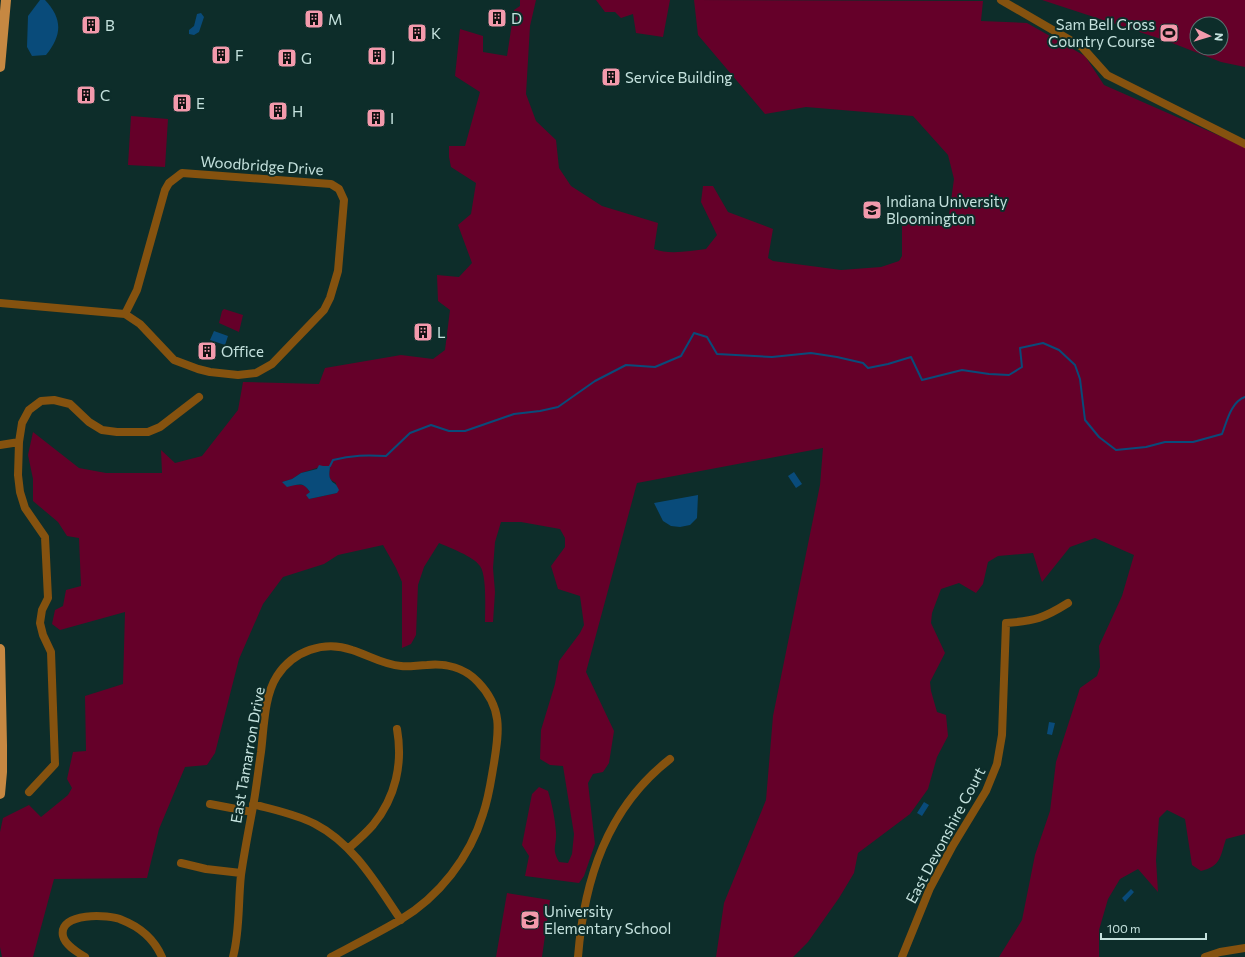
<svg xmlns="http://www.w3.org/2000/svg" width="1245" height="957" font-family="Commissioner,sans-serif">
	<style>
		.green { fill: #650029; fill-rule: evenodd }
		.water { fill: #094b7a }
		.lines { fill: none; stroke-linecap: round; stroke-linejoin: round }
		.stream { stroke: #094b7a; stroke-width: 2 }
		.street { stroke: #85520f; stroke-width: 8 }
		.primary { stroke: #c68842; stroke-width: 10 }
		.labels { text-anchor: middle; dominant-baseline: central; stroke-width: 4; stroke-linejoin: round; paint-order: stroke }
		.poi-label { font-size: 15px; fill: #c5e2de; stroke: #0d2d2a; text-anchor: start }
		.street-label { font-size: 15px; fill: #c5e2de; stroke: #0d2d2a }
	</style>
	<rect width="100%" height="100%" fill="#0d2d2a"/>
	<!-- green -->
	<path class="green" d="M520 0H536L530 26 526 94 536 121 556 140 559 168 571 186 602 206 658 223 654 249C669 255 690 251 706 249L717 235 701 202 703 186H713L728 212 773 229 768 258 773 261 841 270 881 267 899 261 902 256V219C916 212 937 230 949 215L954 179 948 155 913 116 806 107 765 114 698 35 694 0 983 1 981 21 1027 23 1085 56 1104 85 1245 147V834L1226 839C1220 857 1221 866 1201 871L1192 865 1185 819 1167 810 1159 818 1156 860 1158 892 1138 869 1120 879 1108 899 1099 930V957H999L1022 920 1035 855 1050 811 1056 762 1080 688 1097 676 1100 667 1099 646 1122 596 1134 555 1095 538 1070 547 1042 582 1033 553 998 556 988 562 983 584 976 593 959 583 941 589 932 613 931 623 945 653 930 682 931 691 937 712 946 715 948 736 937 757 928 789 910 814 858 853 854 873 839 898 808 942 793 957H716L724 903 766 800 773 716 820 485 823 448 637 483 586 672 614 731 609 763 603 772 593 774 588 783 595 844 584 876 579 883 525 876 529 856 522 845 532 794 539 787 548 791C552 804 555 818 556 832 557 846 551 848 559 862L568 863 572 854 574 834 563 766 550 765 540 759 541 730 555 684 559 661 580 633 584 625 580 596 558 589 551 566 565 547V538L560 529 521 522H501L495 542 493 568 495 592 493 622H485C485 609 487 576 480 566 473 556 450 548 439 543L424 567 418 585 416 635 411 644 402 648V582L396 568 383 545 338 555 324 564 283 577 263 604 239 659 215 753 207 765 185 767 159 829 147 878 54 879 33 957H2L0 947V832L3 818 29 805 41 817 68 795 72 788 67 779 73 752 86 751 85 696 123 684 125 612 60 630 52 624 55 610 63 606 66 590 81 586 79 538 67 536 58 522 33 501V479L28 455 33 432 79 468 106 473H162L161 450 175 463 202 456 238 410 243 382 319 384 325 368 401 355 433 359 445 350 450 310 438 301 437 275 459 277 472 263 458 225 471 214 476 183 451 167 449 157V146H465L480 92 455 76 460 29 483 36V52L507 56 514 10 520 6ZM323 466H330L329 476 331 480 336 483 337 493 309 499 310 492C304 484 305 485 296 485 292 485 286 483 282 482L292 479 301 473Z
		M596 0H670L663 37 636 33 633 14 621 18 615 12H605Z
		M1042 0H1245V67L1221 62 1167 41ZM1197 24H1221V48H1197Z
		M131 116 168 119 165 167 128 165Z
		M224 309 243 315 239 332 219 323 222 311Z
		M507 893 550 900 542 957H496Z"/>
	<!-- water -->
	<path class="water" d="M40 0H45C63 19 62 35 46 55L32 56 27 47 28 16Z
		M201 13 204 17 199 32 194 35 189 34V30L194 26 197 14Z
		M214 331 228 336 225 345 210 340Z
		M319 465 323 466H330C330 470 328 476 331 480 334 485 335 481 339 490L337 493 309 499 306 495 310 492C302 481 299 485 287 487L282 482 292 479 301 473 317 469Z
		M794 472 802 484 796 488 788 476Z
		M698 495 697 518 690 525 680 527 671 526 663 521 654 503Z
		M1049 722 1055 723 1052 735 1047 734Z
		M924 802 929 805 922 816 917 813Z
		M1131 889 1134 892 1125 902 1122 898Z"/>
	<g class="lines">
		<!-- stream -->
		<path class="stream" d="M330 466 333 460C352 455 367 455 386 456L410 433 431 425 449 431H465L514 414 540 411 558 407 595 381 626 365 655 367 681 356 694 333 707 337 717 354 772 357 811 353 837 357 863 363 868 368 888 364 911 357 922 380 962 370 989 374 1009 375 1022 367 1020 348 1043 343 1059 350 1075 365 1080 379 1085 420 1099 437 1116 450 1146 447 1165 442H1193L1222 434C1227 421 1231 402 1245 397"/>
		<!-- street -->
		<path class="street" d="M1001 0 1082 47 1107 75 1245 144
			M182 173 331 184 339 189 344 200 338 271 330 298 324 310 272 364 256 373 238 375 210 372 198 369 174 360 140 324 125 314 137 290 165 190 169 183Z
			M0 303 125 314
			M0 445 19 442
			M29 792 55 764 51 652 43 635 40 623 42 610 48 598 45 537 25 508 20 492 18 475 19 442 22 423 29 410 41 401 54 400 70 404 89 422 102 430 117 432H148L160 427 199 397
			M210 804 252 812
			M253 804C274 810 296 814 315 824 354 844 377 885 401 920
			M349 848C357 841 366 833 373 825 396 797 403 763 397 729
			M181 863 206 869 241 873
			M85 957C77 952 65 945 63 936 58 912 109 914 122 920 140 927 154 939 162 957
			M233 957C240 931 238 902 241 875 244 854 248 833 252 812 256 792 258 772 261 752 264 728 264 696 277 676 293 651 324 640 352 650 368 655 384 665 401 666 410 667 418 665 427 665 446 663 465 668 478 682 503 708 499 731 494 763 491 780 489 797 483 814 470 857 439 897 400 920 378 933 354 945 331 957
			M578 957C584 880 607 808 670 759
			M902 957 930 888 952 847 986 791 997 764 1002 735 1006 623C1035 621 1044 618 1068 603
			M1205 957 1220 952 1245 948"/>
		<!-- primary -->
		<path class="primary" d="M0 67 6 0
			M0 649 2 745V772L0 794"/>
	</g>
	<!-- icons -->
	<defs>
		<symbol id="building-square" viewBox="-11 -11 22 22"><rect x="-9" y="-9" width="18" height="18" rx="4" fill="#f39aac" stroke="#0d2d2a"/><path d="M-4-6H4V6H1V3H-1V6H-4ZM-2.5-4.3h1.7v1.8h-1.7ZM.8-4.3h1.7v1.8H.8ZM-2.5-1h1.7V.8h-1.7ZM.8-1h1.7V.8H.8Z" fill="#111"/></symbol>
		<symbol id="stadium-square" viewBox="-11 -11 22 22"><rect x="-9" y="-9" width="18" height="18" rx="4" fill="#f39aac" stroke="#0d2d2a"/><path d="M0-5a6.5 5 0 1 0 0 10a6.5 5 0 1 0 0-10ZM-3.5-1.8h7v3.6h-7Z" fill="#111"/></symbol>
		<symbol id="university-square" viewBox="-11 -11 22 22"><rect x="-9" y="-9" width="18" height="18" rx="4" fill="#f39aac" stroke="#0d2d2a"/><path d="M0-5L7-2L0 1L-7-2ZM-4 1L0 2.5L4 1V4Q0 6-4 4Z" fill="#111"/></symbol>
		<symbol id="school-square" viewBox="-11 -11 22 22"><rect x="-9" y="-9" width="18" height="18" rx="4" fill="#f39aac" stroke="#0d2d2a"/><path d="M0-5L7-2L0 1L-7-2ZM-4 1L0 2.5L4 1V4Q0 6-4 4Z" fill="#111"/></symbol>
	</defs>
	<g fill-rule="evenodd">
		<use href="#building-square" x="486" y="7" width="22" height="22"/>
		<use href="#building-square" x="303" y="8" width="22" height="22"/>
		<use href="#building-square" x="80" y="14" width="22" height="22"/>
		<use href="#building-square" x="406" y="22" width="22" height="22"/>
		<use href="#stadium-square" x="1158" y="22" width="22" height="22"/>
		<use href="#building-square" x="210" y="44" width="22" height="22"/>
		<use href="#building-square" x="366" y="45" width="22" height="22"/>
		<use href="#building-square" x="276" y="47" width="22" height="22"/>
		<use href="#building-square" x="600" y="66" width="22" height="22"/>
		<use href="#building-square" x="75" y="84" width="22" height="22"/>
		<use href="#building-square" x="171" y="92" width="22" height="22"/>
		<use href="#building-square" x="267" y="100" width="22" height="22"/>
		<use href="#building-square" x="365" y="107" width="22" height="22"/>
		<use href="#university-square" x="861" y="199" width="22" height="22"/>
		<use href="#building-square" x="412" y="321" width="22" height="22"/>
		<use href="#building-square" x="196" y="340" width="22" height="22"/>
		<use href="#school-square" x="519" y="909" width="22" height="22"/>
	</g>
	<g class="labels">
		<!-- poi labels -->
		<g class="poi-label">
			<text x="511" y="18">D</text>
			<text x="328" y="19">M</text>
			<text x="1155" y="24" text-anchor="end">Sam Bell Cross<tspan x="1155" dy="17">Country Course</tspan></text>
			<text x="105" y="25">B</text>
			<text x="431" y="33">K</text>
			<text x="235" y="55">F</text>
			<text x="391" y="56">J</text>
			<text x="301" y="58">G</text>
			<text x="625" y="77">Service Building</text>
			<text x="100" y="95">C</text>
			<text x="196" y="103">E</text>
			<text x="292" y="111">H</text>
			<text x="390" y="118">I</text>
			<text x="886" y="201">Indiana University<tspan x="886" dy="17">Bloomington</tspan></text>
			<text x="437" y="332">L</text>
			<text x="221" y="351">Office</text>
			<text x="544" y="911">University<tspan x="544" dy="17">Elementary School</tspan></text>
		</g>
		<!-- street labels -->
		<g class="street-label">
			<text transform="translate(262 165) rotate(4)">Woodbridge Drive</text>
			<text transform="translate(247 755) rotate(-80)">East Tamarron Drive</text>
			<text transform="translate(945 835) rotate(-62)">East Devonshire Court</text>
		</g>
	</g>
	<!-- north arrow -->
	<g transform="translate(1209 36) rotate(95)"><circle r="19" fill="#0d2d2a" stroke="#577572"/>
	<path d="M0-3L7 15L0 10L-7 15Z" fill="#f39aac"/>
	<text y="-6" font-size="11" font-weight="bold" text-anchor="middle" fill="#c5e2de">N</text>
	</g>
	<!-- scale -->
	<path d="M1101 933v6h105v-6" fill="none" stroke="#c5e2de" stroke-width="2"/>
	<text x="1107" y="933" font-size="12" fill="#c5e2de" stroke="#0d2d2a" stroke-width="3" paint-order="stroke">100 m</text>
</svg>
